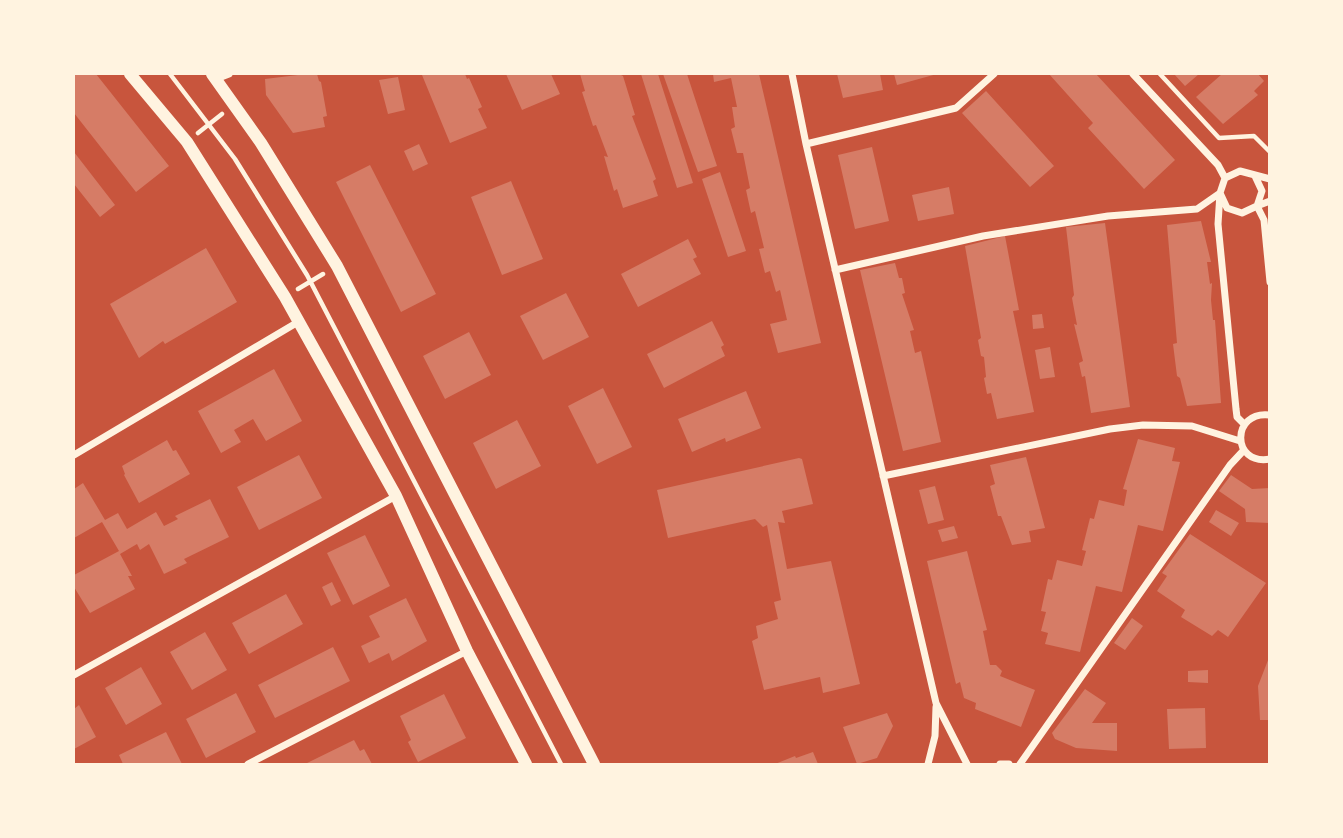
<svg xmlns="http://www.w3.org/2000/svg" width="1343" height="838" font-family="'Fira Sans',sans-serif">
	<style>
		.building { fill: #d67c66 }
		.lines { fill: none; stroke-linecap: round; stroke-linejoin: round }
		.path { stroke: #fff3e0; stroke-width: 4.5 }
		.minor { stroke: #fff3e0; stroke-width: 7 }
		.tertiary { stroke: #fff3e0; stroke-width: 12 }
	</style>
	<rect width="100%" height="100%" fill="#c8553d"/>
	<!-- building -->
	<path class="building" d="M74 74H96L169 166 136 192 74 113Z
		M306 74H317L319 81 321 82 327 116 323 117 325 127 293 133 266 95 265 79Z
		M427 74H465L467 79 469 78 482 107 478 109 487 128 450 143 422 75Z
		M506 74H551L560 94 522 110Z
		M580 74H619L623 76 635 115 632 116 656 179 653 181 658 196 623 208 617 189 614 191 604 156 608 157 596 125 593 126 582 92 585 91Z
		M641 74H658L693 183 677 188Z
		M663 74H687L717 166 698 172Z
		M713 74H759L821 343 778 353 770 324 787 320 780 290 776 292 770 271 765 273 759 249 764 248 755 211 751 213 746 190 750 188 743 153H737L731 129 735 127 732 107H737L731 78 714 82Z
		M837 74H880L883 90 843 98Z
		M894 74H937L897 85Z
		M1049 74H1096L1175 160 1144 189 1088 128 1093 123Z
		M1174 74H1199L1185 86Z
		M1222 74H1258L1264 81 1254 91 1258 95 1223 124 1196 97Z
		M398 77 405 110 388 114 379 80Z
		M986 91 1054 166 1030 187 962 113Z
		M419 144 428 164 413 171 404 151Z
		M872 147 889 221 855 229 838 155Z
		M74 152 115 205 100 217 74 184Z
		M370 165 436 294 401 312 336 182Z
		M720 172 746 251 728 257 702 179Z
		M511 181 543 259 502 275 471 197Z
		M949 187 954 214 918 221 912 195Z
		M1201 221 1211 262H1207L1210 284 1212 283 1211 300 1213 320H1215L1221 403 1187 406 1180 378 1177 376 1173 344 1177 343 1167 225Z
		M1105 223 1130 407 1091 413 1085 376 1082 377 1079 363 1083 361 1074 324 1077 325 1072 298 1074 295 1066 227Z
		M1005 236 1019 310 1013 311 1034 412 997 419 991 393 987 394 984 378 986 377 984 357 981 356 978 340 981 338 965 246Z
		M688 239 697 257 693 259 701 274 638 307 621 274Z
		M206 248 237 302 165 344 163 341 139 358 110 304Z
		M895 263 899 278H902L905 293 902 294 914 330 910 331 915 353 921 351 941 442 903 451 860 270Z
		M566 293 589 337 543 360 520 316Z
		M1042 314 1044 328 1033 329 1032 315Z
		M712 321 724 345 721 347 725 356 664 388 647 354Z
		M469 332 491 375 445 399 423 356Z
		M1050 347 1055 377 1040 379 1035 350Z
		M274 369 302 421 266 441 253 419 234 430 241 442 221 453 198 411Z
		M603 388 632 447 597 464 568 406Z
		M746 391 761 428 726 442 725 438 692 452 678 419Z
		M517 420 541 466 496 489 473 443Z
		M1138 439 1175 448 1172 461 1180 462 1163 531 1138 525 1122 592 1096 586 1080 652 1045 644 1048 633 1041 631 1046 612 1041 611 1048 579 1052 580 1057 560 1082 566 1086 551 1082 550 1090 518 1094 519 1099 500 1124 506 1127 490 1123 489Z
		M167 440 173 451 176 450 190 474 139 503 124 475 125 474 122 466Z
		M299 455 322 498 259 530 237 487Z
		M1026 457 1045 528 1029 531 1031 542 1012 545 1001 516H998L990 486 995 484 990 465Z
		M799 458 802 459 813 504 782 511 785 523 778 522 787 569 831 561 860 684 823 693 820 677 764 690 752 641 758 638 756 626 778 619 774 602 781 600 767 525 763 527 755 519 668 538 657 490Z
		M1231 475 1252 489 1270 488V523L1246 522 1245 509 1219 491Z
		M83 483 105 520 118 513 127 529 156 512 164 526 178 519 175 516 210 499 229 537 184 559 187 563 164 574 149 544 140 550 137 544 120 554 132 576H128L135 589 90 613 74 587V575L119 551 102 522 74 538V489Z
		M935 486 944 520 928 524 919 490Z
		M1216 510 1239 523 1231 536 1209 522Z
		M954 526 958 538 942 542 938 530Z
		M1190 534 1266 583 1228 637 1218 630 1212 636 1181 617 1185 610 1157 591 1167 576 1162 573Z
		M365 535 390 586 353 605 327 553Z
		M967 551 987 630 983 631 990 665H996L1002 671 1000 676 1035 690 1021 727 975 709 976 703 964 698 960 682 956 684 927 561Z
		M332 582 341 601 331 606 322 587Z
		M286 594 303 624 249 654 232 623Z
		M406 598 427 641 392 661 389 653 369 663 361 646 380 637 369 616Z
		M1132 618 1143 626 1125 650 1114 643Z
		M205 632 227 670 192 690 170 652Z
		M333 647 350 681 275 718 258 685Z
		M1270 655V720H1260L1258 686Z
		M141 667 162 704 126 725 105 688Z
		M1208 670V683L1188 682V671Z
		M1085 689 1106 703 1092 723H1117V751L1076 748 1055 739 1052 733Z
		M236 693 256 732 206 758 186 719Z
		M444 694 466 738 418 762 408 742 411 740 400 716Z
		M79 705 96 737 74 749V709Z
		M1205 708 1206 748 1169 749 1167 709Z
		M887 713 893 726 877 758 857 764 843 727Z
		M166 732 182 764H123L119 755Z
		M354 740 360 751 364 749 372 764H305Z
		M813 752 818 764H775L795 756 796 758Z"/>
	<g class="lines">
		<!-- path -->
		<path class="path" d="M170 74 235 159 307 275 561 764
			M1160 74 1219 138 1254 136 1270 152
			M198 133 222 114
			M298 289 323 274"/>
		<!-- minor -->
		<path class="minor" d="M792 74 806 144 936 703 967 764
			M1133 74 1218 165 1225 178
			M216 79 229 74
			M806 144 956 108 994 74
			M1255 176 1262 191 1257 206 1242 213 1227 208 1220 193 1225 178 1240 171 1270 179
			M1220 193 1218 224 1236 409 1237 417 1244 424
			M1270 201 1257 206 1264 220 1270 282
			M835 270 983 236 1108 216 1197 209 1220 193
			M1270 415C1231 410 1231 466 1270 459
			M74 455 298 322
			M883 476 1110 429 1143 425 1192 426 1240 441
			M74 675 396 496
			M248 764 467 651
			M928 764 935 736 936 707
			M1000 764H1009
			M1020 764 1230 465 1244 450"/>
		<!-- tertiary -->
		<path class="tertiary" d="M130 74 187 142 285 297 396 496 467 651 526 764
			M212 74 261 143 337 266 594 764"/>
	</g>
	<!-- border -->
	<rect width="1343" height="838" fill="none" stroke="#fff3e0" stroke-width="150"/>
</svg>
